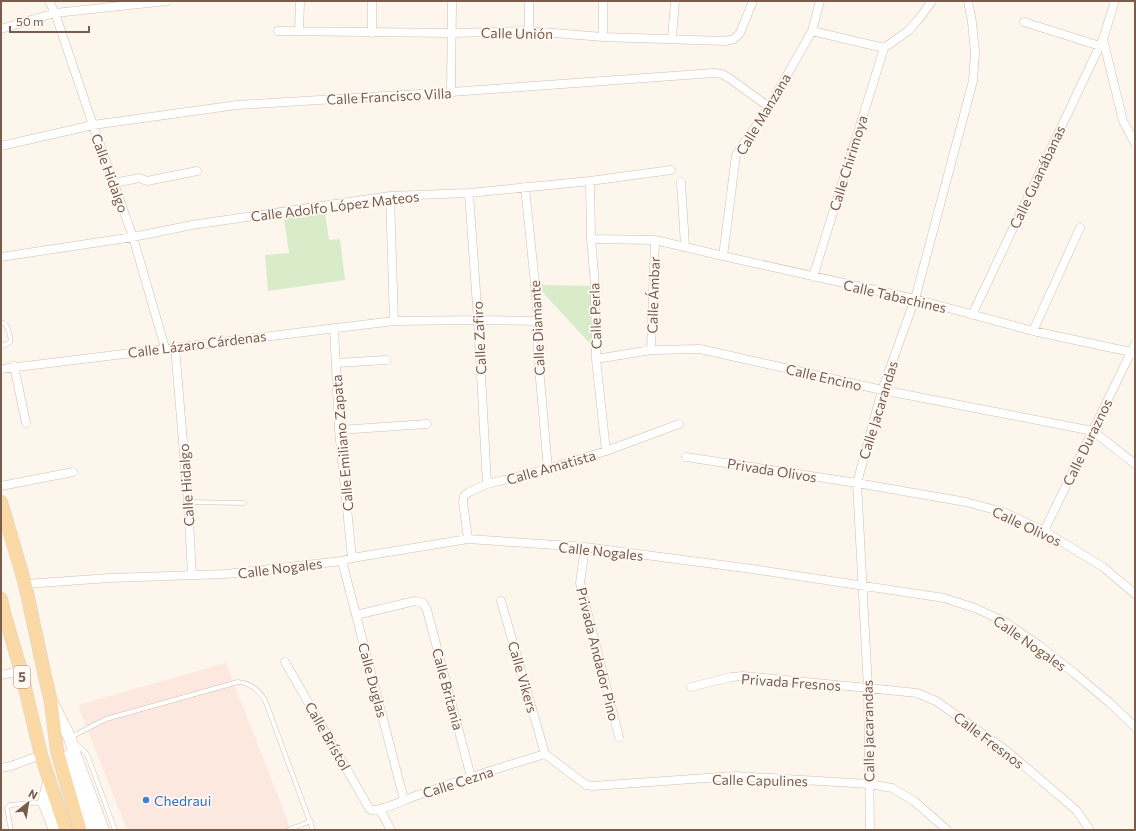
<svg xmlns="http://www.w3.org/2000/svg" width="1136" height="831" font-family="Commissioner,sans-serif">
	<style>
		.commercial { fill: #fde8e0 }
		.green { fill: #d8ecc9 }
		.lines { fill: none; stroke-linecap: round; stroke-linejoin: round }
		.lane-casing { stroke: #d1beb0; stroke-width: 5 }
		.street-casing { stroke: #d1beb0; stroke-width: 9 }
		.secondary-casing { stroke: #d6c0b0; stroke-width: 13 }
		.primary-casing { stroke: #dad1cd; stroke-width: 14 }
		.lane { stroke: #fff; stroke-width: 4 }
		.street { stroke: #fff; stroke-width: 8 }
		.secondary { stroke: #fff; stroke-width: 12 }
		.primary { stroke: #fbd9a5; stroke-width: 13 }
		.shop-dot { fill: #3f7fe0; stroke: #fffaf3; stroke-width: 1.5 }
		.labels { text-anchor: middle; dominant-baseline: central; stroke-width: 3.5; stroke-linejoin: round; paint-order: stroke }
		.shield { fill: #fffaf3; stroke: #a28b7f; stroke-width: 1 }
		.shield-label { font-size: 13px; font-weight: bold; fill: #7a5c4d }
		.street-label { font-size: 14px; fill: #7a5c4d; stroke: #fffaf3 }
		.shop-label { font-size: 14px; fill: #366cbe; stroke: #fffaf3; text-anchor: start }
	</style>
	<rect width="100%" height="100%" fill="#fdf6ec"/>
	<!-- commercial -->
	<path class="commercial" d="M226 663 291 830H127L78 705Z"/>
	<!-- green -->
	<path class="green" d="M324 206 329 240 340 239 345 280 268 291 265 255 289 253 283 212Z
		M536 285 594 286 595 349Z"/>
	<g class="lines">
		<defs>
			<path id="lane" d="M1 323C2 323 3 323 4 323 7 325 12 339 10 342 8 344 4 345 1 346
				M188 502 244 503
				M71 737 106 719 238 682C250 683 258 689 265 700L313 830
				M75 743 87 754 115 830
				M11 830 7 808 10 805 44 802
				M288 830 311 821"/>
			<path id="street" d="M49 1 55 13 93 125 133 237 165 348
				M1024 22 1100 46
				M1 29 55 13 167 1
				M278 31 452 33 529 31 603 37 725 41 734 39 740 33 753 1
				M299 31 300 1
				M529 31V1
				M812 31 884 48 908 31 918 20 932 1
				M372 33V1
				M603 37V1
				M672 38 675 1
				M1103 39 1123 121 1135 143
				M451 92 452 1
				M1 146 93 125 237 105 451 92 714 73 722 74 729 78 769 107
				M590 181 591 239 595 285 596 359 606 451
				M681 182 685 246
				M114 183 139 178 147 181 197 171
				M525 187 535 284 538 321V356L548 469
				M469 193 478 320 487 484
				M390 196 394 321
				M591 239 655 240 723 256 915 299 1033 331 1131 352 1135 355
				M723 256 736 155 769 107 812 31 820 1
				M1 257 133 237 192 225 390 196 469 193 590 181 671 170
				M813 277 884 48
				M972 315 1103 39 1115 1
				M334 328 339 430 352 558
				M1033 331 1080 228
				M175 347 188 502 192 575
				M651 350 655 240
				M596 359 651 350 700 349 882 390 1093 431 1135 464
				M336 363 386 360
				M14 366 26 423
				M1 369 394 321 478 320 538 321
				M339 430 427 424
				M686 457 857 483 966 502 1003 512 1044 531 1103 567 1135 594
				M1 486 73 472
				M1044 531 1135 344
				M468 539 463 502 464 496 469 492 487 484 548 469 606 451 679 424
				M585 547 580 583 619 737
				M342 561 404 800
				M25 584 110 578 226 574 342 561 352 558 468 539 585 547 752 569 944 598 975 608 1005 622 1040 646 1074 673 1110 703 1135 727
				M501 601 545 754
				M356 615 415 601 423 603 427 610 471 777
				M285 662 369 808 371 810C383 811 406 799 418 795 460 780 502 767 545 754
				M1 675 21 671
				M691 687 731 677 743 676 868 688 917 693 936 701 1007 751 1076 810 1090 830
				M545 754 586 785 593 786 735 776 869 784 892 788 914 801 947 830
				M1 768 11 766 41 755
				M380 810 391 830
				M870 830 868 688 857 483 882 390 915 299 973 81 975 53 972 22 968 1"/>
			<path id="secondary" d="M52 703 70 738 75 755 103 830
				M67 757 91 830
				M49 782 44 802 55 830"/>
			<path id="primary" d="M1 502 25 584 44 672 51 702 57 751 80 830
				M1 599 4 613 21 671 41 755 66 830"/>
		</defs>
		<!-- lane casing -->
		<use href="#lane" class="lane-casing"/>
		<!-- street casing -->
		<use href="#street" class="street-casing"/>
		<!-- secondary casing -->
		<use href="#secondary" class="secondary-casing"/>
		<!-- primary casing -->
		<use href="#primary" class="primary-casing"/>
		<!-- lane -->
		<use href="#lane" class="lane"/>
		<!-- street -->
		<use href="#street" class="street"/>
		<!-- secondary -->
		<use href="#secondary" class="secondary"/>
		<!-- primary -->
		<use href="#primary" class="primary"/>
	</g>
	<!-- markers -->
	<circle class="shop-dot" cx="146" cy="800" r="4"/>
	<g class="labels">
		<!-- shield labels -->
		<rect class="shield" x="14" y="666" width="16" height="22" rx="3"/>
		<g class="shield-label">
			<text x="22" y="677">5</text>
		</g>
		<!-- street labels -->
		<g class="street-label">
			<text transform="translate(517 33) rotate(1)">Calle Unión</text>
			<text transform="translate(389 96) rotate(-3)">Calle Francisco Villa</text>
			<text transform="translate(763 114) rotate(-59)">Calle Manzana</text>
			<text transform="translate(848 163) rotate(-73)">Calle Chirimoya</text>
			<text transform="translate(110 173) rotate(70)">Calle Hidalgo</text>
			<text transform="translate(1037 177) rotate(-65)">Calle Guanábanas</text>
			<text transform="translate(335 206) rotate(-7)">Calle Adolfo López Mateos</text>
			<text transform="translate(653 295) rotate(-88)">Calle Ámbar</text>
			<text transform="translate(895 296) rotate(13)">Calle Tabachines</text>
			<text transform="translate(595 316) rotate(-92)">Calle Perla</text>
			<text transform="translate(537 328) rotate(-93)">Calle Diamante</text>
			<text transform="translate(479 338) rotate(-93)">Calle Zafiro</text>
			<text transform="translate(197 344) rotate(-7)">Calle Lázaro Cárdenas</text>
			<text transform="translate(824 377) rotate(13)">Calle Encino</text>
			<text transform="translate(878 410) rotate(-73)">Calle Jacarandas</text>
			<text transform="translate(1087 442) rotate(-64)">Calle Duraznos</text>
			<text transform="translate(342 443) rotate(-95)">Calle Emiliano Zapata</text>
			<text transform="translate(551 467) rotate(-16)">Calle Amatista</text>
			<text transform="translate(772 470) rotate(9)">Privada Olivos</text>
			<text transform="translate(186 485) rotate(-94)">Calle Hidalgo</text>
			<text transform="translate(1027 526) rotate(25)">Calle Olivos</text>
			<text transform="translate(601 551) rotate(6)">Calle Nogales</text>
			<text transform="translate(280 568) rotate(-7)">Calle Nogales</text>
			<text transform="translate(1030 643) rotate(35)">Calle Nogales</text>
			<text transform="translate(598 654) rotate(76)">Privada Andador Pino</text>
			<text transform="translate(523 677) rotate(74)">Calle Vikers</text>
			<text transform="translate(373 680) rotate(75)">Calle Duglas</text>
			<text transform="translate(791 682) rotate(4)">Privada Fresnos</text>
			<text transform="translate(448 689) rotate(75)">Calle Britania</text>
			<text transform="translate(868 731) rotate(-91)">Calle Jacarandas</text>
			<text transform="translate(328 736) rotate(60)">Calle Brístol</text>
			<text transform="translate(989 740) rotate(37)">Calle Fresnos</text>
			<text transform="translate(760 780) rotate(1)">Calle Capulines</text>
			<text transform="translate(458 782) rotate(-18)">Calle Cezna</text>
		</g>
		<!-- shop labels -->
		<g class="shop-label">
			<text x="154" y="800">Chedraui</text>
		</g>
	</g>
	<!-- border -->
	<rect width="1136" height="831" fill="none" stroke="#7a5c4d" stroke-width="4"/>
	<!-- north arrow -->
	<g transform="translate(28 803) rotate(30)" stroke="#fffaf3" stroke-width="3" paint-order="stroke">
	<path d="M0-3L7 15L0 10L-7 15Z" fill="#7a5c4d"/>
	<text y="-6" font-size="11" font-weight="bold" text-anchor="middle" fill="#7a5c4d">N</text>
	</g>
	<!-- scale -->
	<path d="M10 26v6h79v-6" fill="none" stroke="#7a5c4d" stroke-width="2"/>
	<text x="16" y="26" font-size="12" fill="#7a5c4d" stroke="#fffaf3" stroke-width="3" paint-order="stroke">50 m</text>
</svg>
